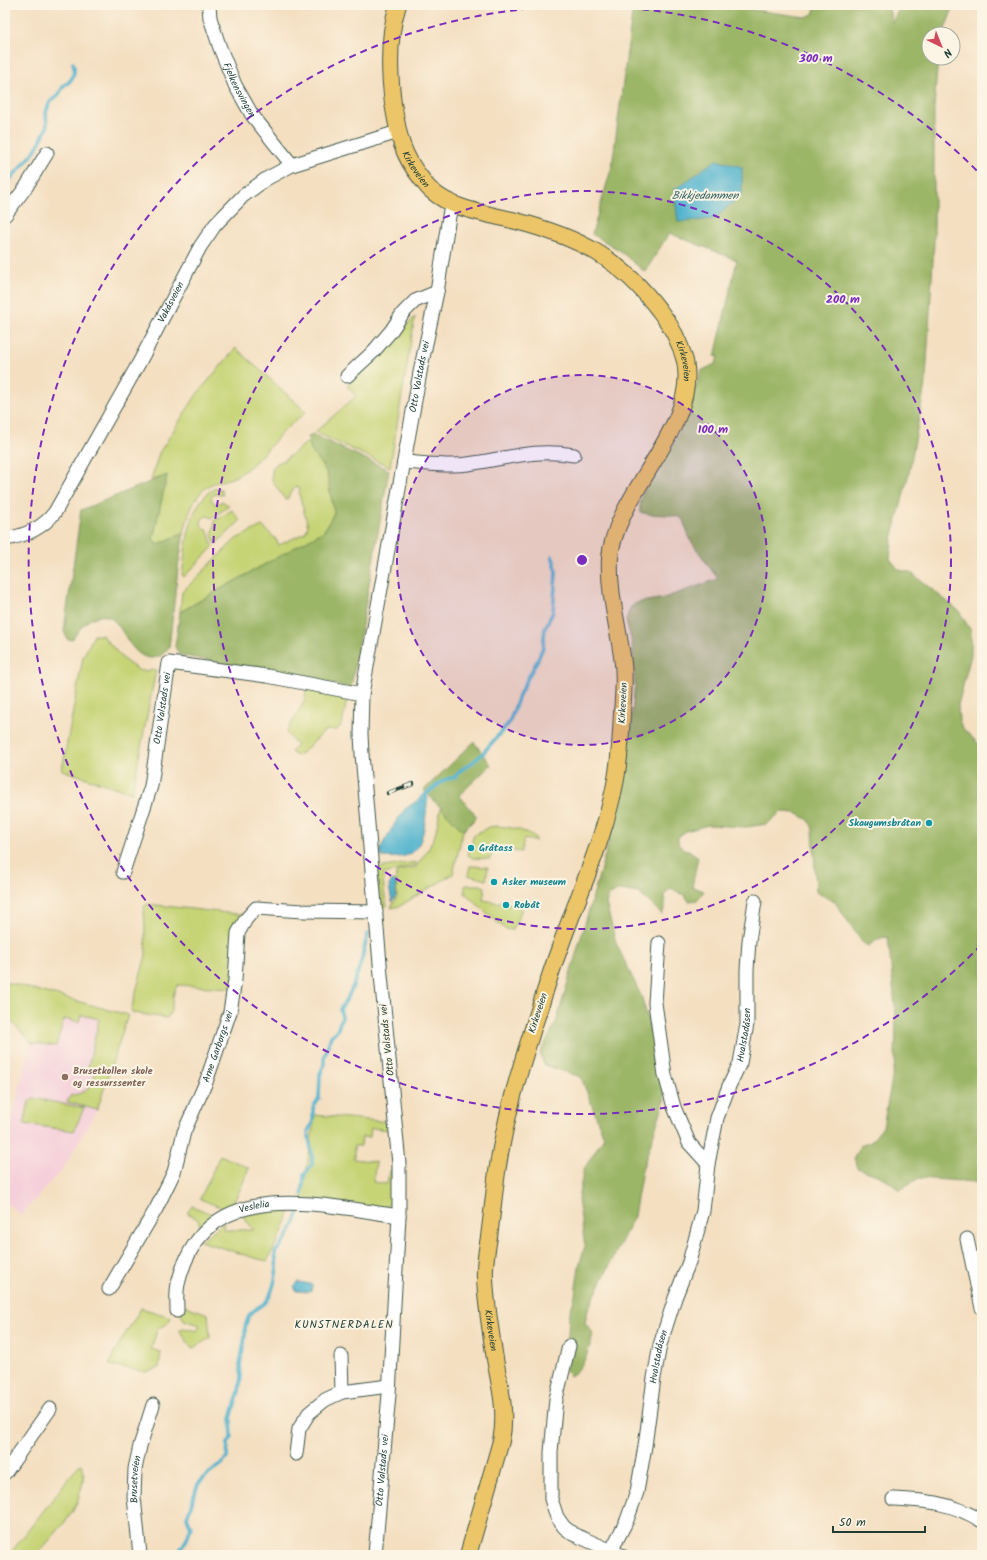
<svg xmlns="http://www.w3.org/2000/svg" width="987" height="1560" font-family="Kalam,sans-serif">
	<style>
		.built { fill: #f5cfda }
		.green { fill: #c6d476; stroke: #728855 }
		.forest { fill: #9cb667; stroke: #5e7a4e }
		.water { fill: #4fb2ce; stroke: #377881 }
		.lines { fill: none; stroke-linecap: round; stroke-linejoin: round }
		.stream { stroke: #4fb2ce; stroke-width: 3.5 }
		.minor-casing { stroke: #3f5549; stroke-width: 15 }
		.major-casing { stroke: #3f5549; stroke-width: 18 }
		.minor { stroke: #fff; stroke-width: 13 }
		.major { stroke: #edc569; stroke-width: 16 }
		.rail-casing { stroke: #1f3d34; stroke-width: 4.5 }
		.rail { stroke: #fcf5e5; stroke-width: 3; stroke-dasharray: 9; stroke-linecap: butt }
		.ring { fill: none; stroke: #7b2cbf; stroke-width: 2; stroke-dasharray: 7 5 }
		.culture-dot { fill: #0f9aa8; stroke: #fcf5e5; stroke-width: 1.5 }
		.education-dot { fill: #8d6e63; stroke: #fcf5e5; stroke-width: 1.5 }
		.labels { text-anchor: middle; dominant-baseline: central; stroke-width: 4; stroke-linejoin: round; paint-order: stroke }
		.street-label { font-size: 10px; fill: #1f3d34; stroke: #fcf5e5 }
		.culture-label { font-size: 10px; font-weight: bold; fill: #0d838f; stroke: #fcf5e5; text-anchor: start }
		.education-label { font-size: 10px; font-weight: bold; fill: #785e54; stroke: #fcf5e5; text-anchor: start }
		.water-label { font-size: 11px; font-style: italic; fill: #2d6062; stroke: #fcf5e5 }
		.neighbourhood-label { font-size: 11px; letter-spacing: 1px; fill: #1f3d34; stroke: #fcf5e5 }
		.centre { fill: #7b2cbf; stroke: #fcf5e5; stroke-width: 2 }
		.ring-label { font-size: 12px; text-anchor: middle; font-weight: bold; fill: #7b2cbf; stroke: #fcf5e5; stroke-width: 4; stroke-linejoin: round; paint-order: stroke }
	</style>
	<rect width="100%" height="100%" fill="#fcf5e5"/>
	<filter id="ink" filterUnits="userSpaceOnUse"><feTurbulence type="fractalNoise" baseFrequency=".025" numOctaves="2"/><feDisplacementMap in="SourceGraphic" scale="8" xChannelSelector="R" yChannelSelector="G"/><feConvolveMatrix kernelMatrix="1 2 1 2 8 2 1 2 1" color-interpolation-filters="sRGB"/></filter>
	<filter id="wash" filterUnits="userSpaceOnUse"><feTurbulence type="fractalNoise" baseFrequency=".012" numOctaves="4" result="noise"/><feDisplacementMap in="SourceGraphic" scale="16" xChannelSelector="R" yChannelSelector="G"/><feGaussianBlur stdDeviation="0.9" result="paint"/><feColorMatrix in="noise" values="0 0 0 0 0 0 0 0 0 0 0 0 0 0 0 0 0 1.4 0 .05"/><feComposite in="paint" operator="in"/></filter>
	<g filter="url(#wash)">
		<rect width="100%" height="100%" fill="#f4dfc1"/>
		<!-- built -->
		<path class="built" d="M6 982 128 1015 97 1110 64 1167 21 1215 5 1202V1150L30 1043 9 1019 5 1001Z"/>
		<!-- green -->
		<path class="green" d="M415 317 390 467 315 432 356 396 347 386Z
			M236 348 306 412 280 434 276 440C266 450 255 463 243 472 232 480 225 479 214 483 194 491 189 514 184 532L157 545 153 539 167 476 151 480 159 453 197 394Z
			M309 441 311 450 327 473 334 513 324 531 180 612 182 592 236 539 262 526 275 538 279 545 305 533 308 526 299 494 300 489 296 486 287 499 284 498 273 482 272 478V469L277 463 283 461Z
			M216 488 221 489 223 495 215 494 212 496 211 499 214 503 218 504 222 501 229 506 212 518 208 516C202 517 200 521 202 527L208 531 211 542 214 546 184 577 182 575C186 549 188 500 216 488Z
			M232 510 240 521 216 544C207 531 217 531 214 521Z
			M94 635H102L125 661 140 671 156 670 132 793 62 770 83 657Z
			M306 688 347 699C345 706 344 728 336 730 333 731 329 730 326 730L303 752 296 756 291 752 297 745 286 733 305 700Z
			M441 807 463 831 453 874 400 906 391 908 397 897 396 872 416 867 429 848 435 835Z
			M497 826C510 827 524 830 535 837V841L524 839 521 852 493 847 490 859 473 858 468 855 474 835 489 827Z
			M416 862V865L384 874C382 880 385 899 387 906L382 910 377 876 378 868Z
			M470 866 488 867 486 880 468 875Z
			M465 885H480L485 887 483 900 499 903 500 901 521 907 522 909 512 930 505 929 465 893Z
			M147 904 245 915 231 988 178 985C170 994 175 1009 167 1018L133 1013 131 1010 146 955 144 907Z
			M6 982 128 1015 97 1110 67 1102 71 1095C88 1094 92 1085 96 1070L88 1067 99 1019 81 1015 79 1022 64 1019 56 1046 32 1043 9 1019 5 1001Z
			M33 1098 84 1108 74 1131 24 1124 29 1102Z
			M315 1115 390 1122V1130L371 1128 370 1137H362L361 1146H354V1159L376 1162 373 1182 387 1184 389 1171H392L394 1200 389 1205 383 1208 302 1199Z
			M220 1155 249 1168C244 1179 236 1205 225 1209L200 1199Z
			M192 1206 216 1216 205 1227 200 1226 199 1224V1220L187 1213Z
			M290 1206C288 1226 276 1243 267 1261L251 1257 200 1241 224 1223 223 1230H254L244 1218 243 1214Z
			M180 1304 208 1314 210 1338 192 1349 180 1331V1330L183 1328 197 1331 200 1325 184 1320 181 1314Z
			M141 1308 171 1317C168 1325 165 1326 158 1328L151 1349 161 1352 159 1368 145 1372 109 1365 115 1351Z
			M81 1464C89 1471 77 1506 71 1514 61 1528 48 1541 37 1555H9L79 1465Z"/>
		<!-- forest -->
		<path class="forest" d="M642 5H744L754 10 806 17 813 14 816 5H888L892 22 901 5H954L943 34H929V58H938L934 106V243L926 379 909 473 892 539 890 559 899 570 910 572 959 611 971 631V655L958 705 959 721 964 730 982 747V1184L975 1182 919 1178 900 1190 880 1176 857 1168 854 1157 860 1146 871 1142 883 1127 895 1063 896 1015 888 937 880 938 868 946 862 942 835 902 816 892 813 829 809 820 796 813 781 812 767 824 746 827 708 825 686 831 678 837V844C685 852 691 850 698 857L692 887 704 891 697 900 689 901 684 895 671 888 665 894V907L662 914 639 893 620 890 609 895 606 903 616 943 642 998 665 1082 664 1102 642 1170 634 1216 588 1309 585 1323 593 1333C590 1348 584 1369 570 1376L566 1372 569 1316 575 1296 579 1266 585 1246 578 1199 584 1169 604 1137 581 1077 544 1065 540 1053 556 1023 618 810 627 767 635 682 632 643 626 620 630 608 636 603 664 598 718 579 691 541 682 518C666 512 655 517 640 512 638 488 662 465 673 445 685 422 693 396 701 371L715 364 719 356 715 357 737 260 669 233 645 272 619 250 592 234 612 166 633 7Z
			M312 434 389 470 351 688 180 655 175 647 180 612 324 531 334 513 327 473 311 450 308 437Z
			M167 475 153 539 157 545 184 532 178 568 169 647C164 653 160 658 151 658 125 657 123 611 99 616 85 619 80 629 72 640L67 639 64 631 81 510Z
			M474 742 491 765 459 795 477 817 463 831 424 790Z"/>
		<!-- water -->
		<path class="water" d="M716 160 742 167V194L714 219 678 222 674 190Z
			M421 798 427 803C426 816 424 842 414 851 408 858 391 858 382 857L380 853 381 847 395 823 405 809Z
			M392 880 395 881 396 896 392 902 389 886Z
			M298 1282 311 1284 312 1286 311 1291 308 1292 296 1291 294 1286Z"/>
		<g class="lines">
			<!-- stream -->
			<path class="stream" d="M5 188 12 177 32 155 40 142 47 127 46 112 50 102 59 94 64 85C73 82 76 71 73 63
				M421 798 444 780 455 777 461 770 473 762 483 753 509 723 520 693 538 659 543 647 545 628 553 612 556 573 555 564 552 556
				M426 802V794
				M302 1194 304 1175 312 1165V1155L308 1132 313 1121V1108L319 1099 320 1075 324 1065V1058L331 1036 337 1031 342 1017 340 1009C357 987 361 959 368 934
				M177 1555 187 1539 191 1527 187 1517 198 1484 206 1476 222 1464 227 1458 228 1443 232 1437 231 1418 239 1391 241 1376 240 1365 245 1337V1327L248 1318 250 1314 257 1308 265 1303 270 1296 274 1284 277 1269 275 1252C286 1242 294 1226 299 1212"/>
		</g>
	</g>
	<g filter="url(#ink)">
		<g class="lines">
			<defs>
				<g id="minor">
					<path id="s1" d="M209 5 210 18 220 48 235 85 252 115 292 165"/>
					<path d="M5 215 26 187 47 153"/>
					<path d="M347 376 373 352 391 331 403 313 415 301 437 292"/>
					<path d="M404 462C425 463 447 467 468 464 507 459 533 448 574 455"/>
					<path id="s2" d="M5 539C25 536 43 528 55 512L139 363 200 247 215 225 243 196 266 179 292 165 398 132"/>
					<path id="s3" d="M123 872 151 786 169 663 267 676 362 694"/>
					<path d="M659 943 655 1003 665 1075 674 1107 689 1143 708 1164"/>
					<path d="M967 1239 982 1308"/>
					<path id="s4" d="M109 1289 156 1209 174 1172 184 1132 206 1082 230 1012 235 980 238 933 246 919 256 908 303 911 376 912"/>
					<path id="s5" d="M177 1311C177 1303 176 1293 178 1284 204 1173 317 1205 399 1216"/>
					<path d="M569 1346 556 1399 551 1452V1499L557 1517 564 1527 573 1534 621 1555"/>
					<path d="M341 1356 342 1392"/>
					<path d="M296 1454 299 1429 309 1413 325 1400 342 1392 389 1386"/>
					<path d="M5 1473 50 1409"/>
					<path d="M893 1499C928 1501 951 1502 982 1521"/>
					<path id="s6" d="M140 1555 134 1497 135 1469 140 1446 153 1405"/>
					<path id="s7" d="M375 1555 389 1394 399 1216V1164L381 975 362 754 361 734 362 694 421 367 437 292 451 204"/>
					<path id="s8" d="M609 1555 627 1520 637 1492 645 1446 654 1378 660 1345 675 1298 689 1262 703 1211 708 1164 717 1118 729 1086 740 1063 747 1024V970L749 941 755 901"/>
				</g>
				<g id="major">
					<path id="s9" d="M398 5C388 35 389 72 393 103 398 133 401 154 421 178 423 181 429 189 432 191 453 210 489 214 516 221 578 237 620 258 659 310 671 325 680 342 685 361 699 427 615 493 610 558 608 593 619 629 623 664 625 680 623 697 622 713 621 735 620 757 616 779 605 838 579 893 559 950 551 971 545 992 538 1013 521 1065 505 1117 497 1172 494 1193 492 1215 489 1237 487 1250 484 1264 485 1278 486 1305 491 1333 495 1359 500 1387 507 1412 501 1441L468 1555"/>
				</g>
			</defs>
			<!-- minor casing -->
			<use href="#minor" class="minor-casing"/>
			<!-- major casing -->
			<use href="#major" class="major-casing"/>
			<!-- minor -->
			<use href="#minor" class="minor"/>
			<!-- major -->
			<use href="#major" class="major"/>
			<defs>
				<path id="rail" d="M388 793 413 784"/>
			</defs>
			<!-- rail casing -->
			<use href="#rail" class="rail-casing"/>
			<!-- rail -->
			<use href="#rail" class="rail"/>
		</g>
	</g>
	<!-- distance rings -->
	<circle cx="582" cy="560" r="185" fill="#7b2cbf" fill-opacity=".12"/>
	<g class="ring">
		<circle cx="582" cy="560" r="185"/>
		<circle cx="582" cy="560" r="369"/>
		<path d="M981 945A554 554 0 1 1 981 175"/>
	</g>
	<!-- markers -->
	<g class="culture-dot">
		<circle cx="929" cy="823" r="4"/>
		<circle cx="471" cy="848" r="4"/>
		<circle cx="494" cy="882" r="4"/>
		<circle cx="506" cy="905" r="4"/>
	</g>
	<circle class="education-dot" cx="65" cy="1077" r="4"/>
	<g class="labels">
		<!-- street labels -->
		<g class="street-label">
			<text stroke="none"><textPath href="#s1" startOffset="91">Fjelkensvingen</textPath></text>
			<text stroke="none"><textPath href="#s9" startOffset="170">Kirkeveien</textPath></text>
			<text stroke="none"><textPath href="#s2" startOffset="298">Vakåsveien</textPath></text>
			<text stroke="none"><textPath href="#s9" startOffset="517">Kirkeveien</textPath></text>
			<text stroke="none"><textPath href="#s7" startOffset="1186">Otto Valstads vei</textPath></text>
			<text transform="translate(623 703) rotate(-87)">Kirkeveien</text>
			<text stroke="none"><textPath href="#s3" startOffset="169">Otto Valstads vei</textPath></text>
			<text transform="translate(538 1013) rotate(-72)">Kirkeveien</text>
			<text stroke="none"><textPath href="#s8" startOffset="541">Hvalstadåsen</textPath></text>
			<text transform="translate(387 1040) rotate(-96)">Otto Valstads vei</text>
			<text stroke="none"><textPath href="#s4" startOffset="267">Arne Garborgs vei</textPath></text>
			<text stroke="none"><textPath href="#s5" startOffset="143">Veslelia</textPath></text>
			<text stroke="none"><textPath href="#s9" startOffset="1525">Kirkeveien</textPath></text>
			<text stroke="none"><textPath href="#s8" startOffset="206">Hvalstadåsen</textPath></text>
			<text stroke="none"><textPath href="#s7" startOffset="85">Otto Valstads vei</textPath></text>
			<text stroke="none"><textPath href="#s6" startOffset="76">Brusetveien</textPath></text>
		</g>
		<!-- culture labels -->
		<g class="culture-label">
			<text x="921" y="823" text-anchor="end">Skaugumsbråtan</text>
			<text x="479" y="848">Gråtass</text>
			<text x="502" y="882">Asker museum</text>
			<text x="514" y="905">Robåt</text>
		</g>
		<!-- education labels -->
		<g class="education-label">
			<text x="73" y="1071">Brusetkollen skole<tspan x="73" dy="12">og ressurssenter</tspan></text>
		</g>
		<!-- water labels -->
		<g class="water-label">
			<text x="705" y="196">Bikkjedammen</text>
		</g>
		<!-- neighbourhood labels -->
		<g class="neighbourhood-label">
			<text x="344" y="1325">KUNSTNERDALEN</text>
		</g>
	</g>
	<circle cx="582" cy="560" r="6" class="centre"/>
	<g class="ring-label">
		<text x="816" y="62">300 m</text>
		<text x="843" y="303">200 m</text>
		<text x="713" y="433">100 m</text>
	</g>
	<!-- margin -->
	<rect width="987" height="1560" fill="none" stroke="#fcf5e5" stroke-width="20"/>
	<!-- north arrow -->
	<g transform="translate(941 46) rotate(137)"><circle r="19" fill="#fcf5e5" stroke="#a4ab9e"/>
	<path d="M0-3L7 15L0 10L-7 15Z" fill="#d1495b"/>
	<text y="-6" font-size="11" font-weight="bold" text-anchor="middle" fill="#1f3d34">N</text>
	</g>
	<!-- scale -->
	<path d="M833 1526v6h92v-6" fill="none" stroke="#1f3d34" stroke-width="2"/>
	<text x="839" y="1526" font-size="12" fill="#1f3d34" stroke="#fcf5e5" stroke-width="3" paint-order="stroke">50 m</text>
</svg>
